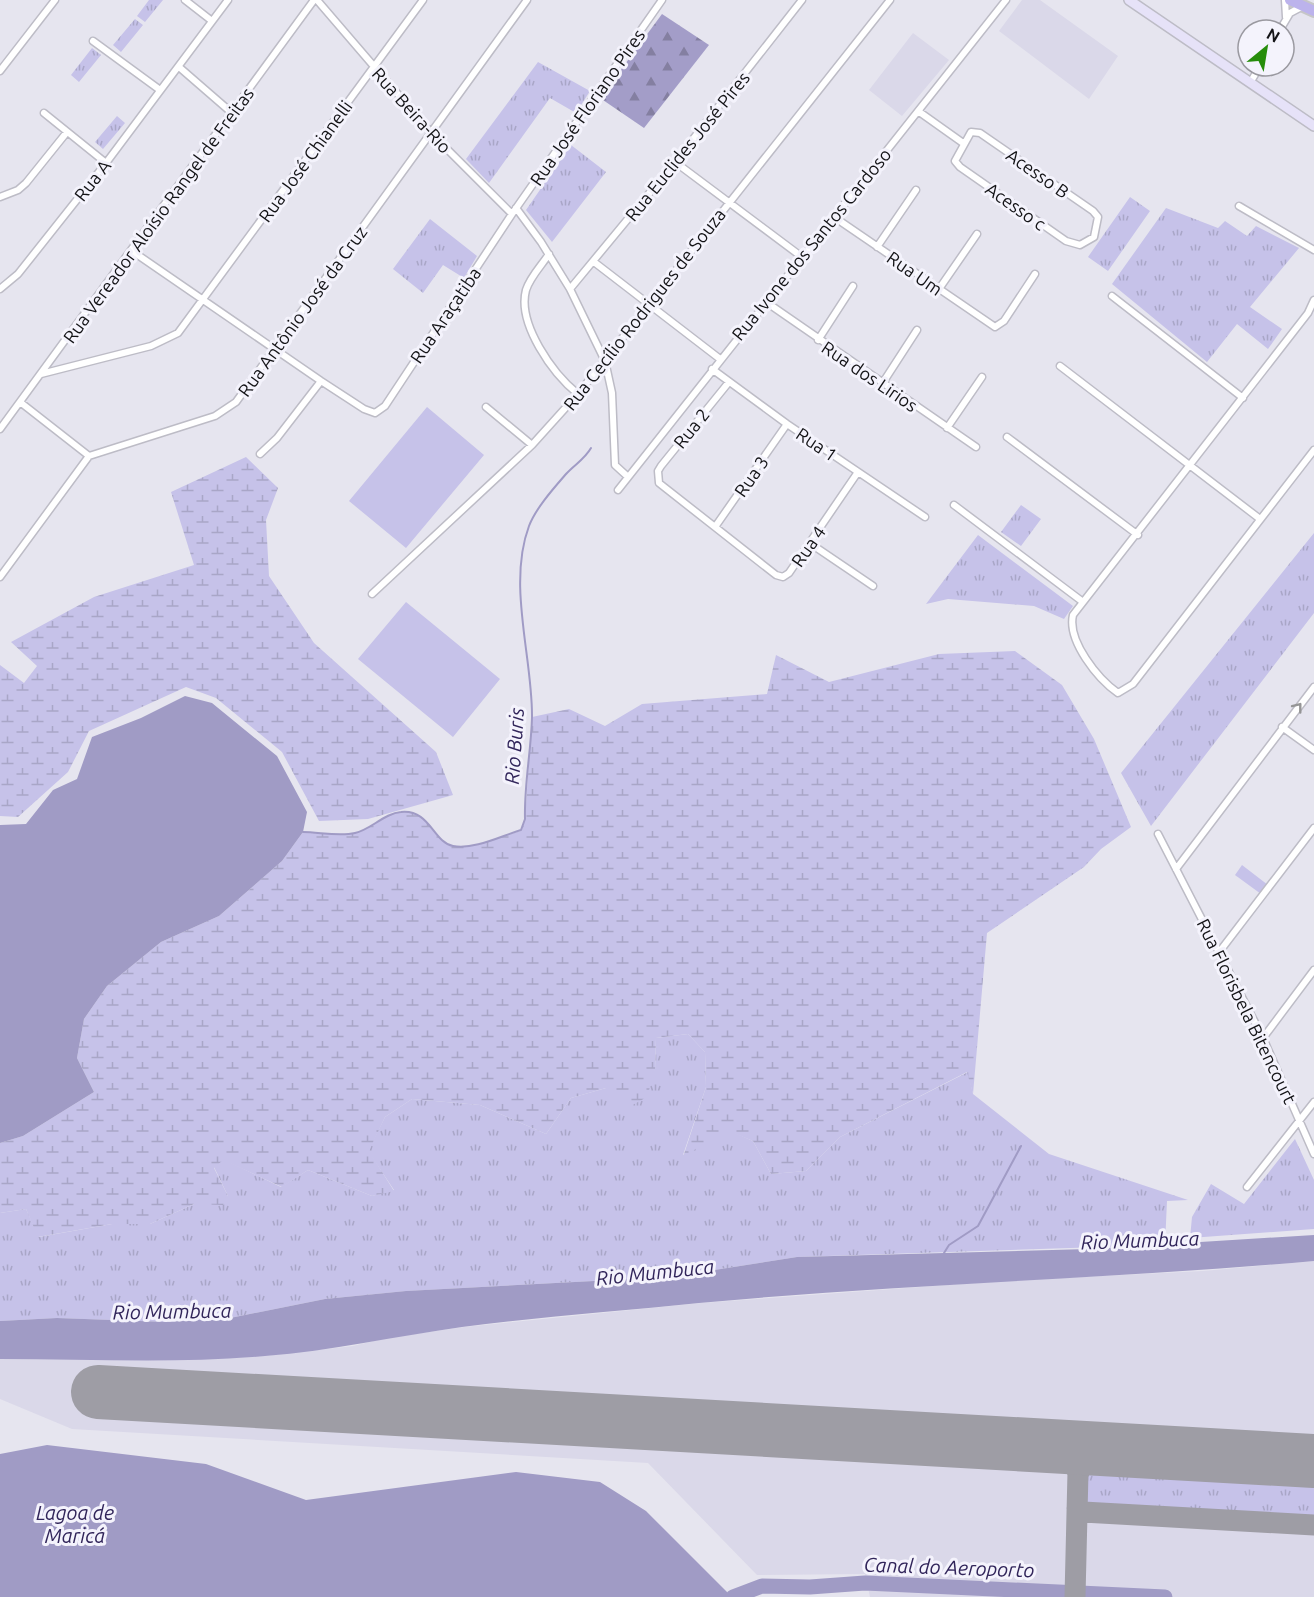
<svg xmlns="http://www.w3.org/2000/svg" width="1314" height="1597" font-family="Ubuntu,sans-serif">
	<style>
		.built { fill: #dad8e9 }
		.grass { fill: url(#grass-tufts) }
		.forest { fill: url(#forest-firs) }
		.wetland { fill: url(#wetland-marsh) }
		.pitch { fill: #c6c2e9 }
		.water { fill: #a09bc5 }
		.lines { fill: none; stroke-linecap: round; stroke-linejoin: round }
		.stream { stroke: #a09bc5; stroke-width: 2 }
		.river { stroke: #a09bc5; stroke-width: 15 }
		.taxiway { stroke: #9e9da5; stroke-width: 21 }
		.runway { stroke: #9e9da5; stroke-width: 54 }
		.minor-casing { stroke: #bdbcc6; stroke-width: 9 }
		.secondary-casing { stroke: #bdbcc6; stroke-width: 12 }
		.trunk-casing { stroke: #c6c6c7; stroke-width: 14 }
		.minor { stroke: #fff; stroke-width: 6 }
		.secondary { stroke: #e6e2f8; stroke-width: 9 }
		.trunk { stroke: #bcb3ec; stroke-width: 10 }
		.oneway { stroke: #959596 }
		.labels { text-anchor: middle; dominant-baseline: central; stroke-width: 6; stroke-linejoin: round; paint-order: stroke }
		.street-label { font-size: 18px; fill: #131316; stroke: #f4f3fc }
		.water-label { font-size: 20px; font-style: italic; fill: #31255a; stroke: #f4f3fc }
	</style>
	<defs>
		<pattern id="grass-tufts" width="24" height="20" patternUnits="userSpaceOnUse" patternTransform="scale(1.5)"><rect width="24" height="20" fill="#c6c2e9"/><path d="M3 7l-1-3M5 7V3M7 7l1-3M15 17l-1-3M17 17v-4M19 17l1-3" fill="none" stroke="#a9a6c7"/></pattern>
		<pattern id="forest-firs" width="22" height="20" patternUnits="userSpaceOnUse" patternTransform="scale(1.5)"><rect width="22" height="20" fill="#a39dc8"/><path d="M5 1l3.5 6h-7zM16 11l3.5 6h-7z" fill="#847fa1"/></pattern>
		<pattern id="wetland-marsh" width="20" height="14" patternUnits="userSpaceOnUse" patternTransform="scale(1.5)"><rect width="20" height="14" fill="#c6c2e9"/><path d="M1 5h8M5 5V1M11 12h8M15 12V8" fill="none" stroke="#a9a6c7"/></pattern>
	</defs>
	<rect width="100%" height="100%" fill="#e6e5ef"/>
	<!-- built -->
	<path class="built" d="M1022 0H1040L1118 56 1089 99 999 31Z
		M913 33 949 60 902 116 869 90Z
		M1314 1261V1597H870L865 1574 757 1575 648 1463 72 1429 0 1399V1359H202L264 1356 353 1346 386 1338 464 1327 701 1303 1003 1281 1203 1271Z"/>
	<!-- grass -->
	<path class="grass" d="M149 0H163L145 22 137 16Z
		M135 19 143 25 121 52 113 45Z
		M92 48 101 55 79 82 71 75Z
		M538 62 590 91 576 113 550 98 489 183 466 159Z
		M117 116 125 123 103 149 95 142Z
		M571 145 606 172 552 242 526 210Z
		M1130 197 1150 211 1108 271 1088 257Z
		M1166 208 1218 228 1225 221 1247 236 1256 226 1299 248 1250 307 1282 329 1268 349 1237 324 1207 362 1112 284Z
		M430 219 477 256 464 278 443 265 423 293 393 269Z
		M1021 505 1041 519 1021 546 1001 532Z
		M1314 533V613L1151 826 1121 773Z
		M978 535 1073 606 1064 619 1034 606 948 599 926 604Z
		M1242 865 1268 885 1261 894 1235 875Z
		M688 1034 705 1052 706 1087 683 1155 726 1129 753 1141 771 1174 806 1171 840 1137 968 1072 973 1094 1049 1154 1188 1200 1167 1201 1165 1245 797 1257 670 1277 406 1291 325 1299 230 1318 167 1322 57 1318 0 1321V1213L26 1209 39 1237 112 1224H150L194 1204 228 1196 214 1167 223 1159 281 1187 308 1170 372 1196 394 1190 368 1151 385 1117 412 1099 480 1105 546 1134 571 1098 606 1088 655 1070 656 1038Z
		M1295 1139 1314 1180V1229L1190 1238 1192 1217 1211 1184 1244 1204Z
		M1098 1467 1314 1479V1518L1092 1505 1083 1499 1084 1483 1087 1472Z"/>
	<!-- forest -->
	<path class="forest" d="M662 14 709 45 644 128 600 98Z"/>
	<!-- wetland -->
	<path class="wetland" d="M246 457 278 488 266 520 269 576 314 643 436 752 453 795 368 819 319 821 282 752 216 698 186 687 89 731 68 772 18 817 0 816V665L24 683 37 666 11 642 94 597 194 565 171 492Z
		M1015 651 1062 685 1094 739 1131 827 1101 849 1084 867 987 933 973 1094 967 1072 840 1137 806 1171 771 1174 753 1141 726 1130 683 1157 706 1087 705 1052 688 1034 656 1038 655 1070 647 1097 629 1107 606 1088 571 1098 546 1134 480 1105 412 1099 385 1117 369 1151 394 1191 372 1196 308 1170 282 1187 223 1160 214 1168 228 1196 223 1205 194 1204 150 1224H112L38 1237 26 1209 0 1213V1143L23 1136 94 1092 77 1058 84 1019 107 986 161 942 219 916 282 861 303 832C319 832 339 837 355 833 370 830 385 814 401 812 430 809 433 842 453 846 474 850 501 836 521 831L525 819 532 717 569 709 605 726 642 704 767 694 776 655 829 682 939 654Z"/>
	<!-- pitch -->
	<path class="pitch" d="M427 407 484 455 406 548 349 501Z
		M406 602 500 679 453 737 358 659Z"/>
	<!-- water -->
	<path class="water" d="M185 696 212 703 277 756 307 812 303 832 282 861 219 916 161 942 107 986 84 1019 77 1058 94 1092 23 1136 0 1143V825L26 824 53 790 77 779 92 737 141 718Z
		M1314 1235V1261C1109 1279 904 1284 699 1303 620 1311 540 1317 462 1327 396 1336 331 1351 265 1356 177 1364 88 1359 0 1359V1321L57 1318 167 1322 230 1318 325 1299 406 1291 670 1277 797 1257 1089 1249Z
		M47 1445 206 1464 306 1500 516 1472 600 1482 646 1511 732 1597H0V1454Z"/>
	<g class="lines">
		<!-- stream -->
		<path class="stream" d="M303 832C319 832 339 837 355 833 370 830 385 813 401 812 430 809 433 842 453 846 474 850 501 836 521 830L525 819C524 785 531 752 532 718 533 659 507 585 529 526 536 508 553 489 566 474 575 464 584 460 591 448
			M944 1253 949 1245 978 1226 1021 1146"/>
		<!-- river -->
		<path class="river" d="M733 1597 762 1586 810 1587 865 1583 1165 1597"/>
		<!-- taxiway -->
		<path class="taxiway" d="M1047 1446 1067 1454 1078 1472 1075 1597
			M1078 1475C1083 1458 1094 1453 1111 1449
			M1077 1508 1083 1512 1314 1525"/>
		<!-- runway -->
		<path class="runway" d="M98 1392 1314 1461"/>
		<defs>
			<path id="minor" d="M185 0 212 21
				M317 0 432 134 512 214
				M1285 0 1286 17
				M1280 30 1290 13 1303 6
				M93 41 160 90
				M179 67 232 113
				M0 71 55 0
				M1250 83 1260 66
				M918 111 963 143
				M44 113 106 163
				M971 132 980 133 1093 211 1098 217 1094 237 1080 245 1066 241 960 167 955 161Z
				M675 162 802 257
				M0 197 18 190 26 183 67 132
				M1239 206 1314 250
				M516 208 541 242 570 289 605 361 612 393 615 465 627 476
				M834 217 995 327 1004 321 1035 274
				M877 247 916 190
				M132 251 321 381 364 409 375 413 385 406 512 214 662 0
				M549 254C542 265 530 277 526 290 517 324 553 374 578 394
				M594 262 720 359
				M0 289 18 274 106 163 228 0
				M570 289 675 162 802 0
				M939 289 977 234
				M1112 296 1243 398
				M1314 300 1308 313 1073 615C1067 641 1098 679 1118 693L1133 684 1314 450
				M766 302 976 447
				M818 340 853 286
				M1060 366 1260 519
				M712 369 787 424 925 517
				M41 374 151 346 178 333 423 0
				M729 382 661 466 658 471 659 483 776 575 783 577 789 573 858 472
				M882 384 917 330
				M20 402 89 456
				M486 407 532 445
				M947 428 982 377
				M0 429 314 0
				M1007 437 1138 535
				M260 454 277 438 321 381
				M618 490 1006 0
				M954 505 1083 602
				M715 527 787 424
				M811 544 873 586
				M0 577 89 456 215 416 236 402 527 0
				M372 594 532 445 578 394 890 0
				M1282 727 1314 750
				M1158 834 1263 1038 1314 1154
				M1176 869 1314 687
				M1220 951 1314 828
				M1263 1038 1314 970
				M1247 1187 1314 1102"/>
			<path id="secondary" d="M1129 0 1314 126"/>
			<path id="trunk" d="M1290 0 1314 11"/>
		</defs>
		<!-- minor casing -->
		<use href="#minor" class="minor-casing"/>
		<!-- secondary casing -->
		<use href="#secondary" class="secondary-casing"/>
		<!-- trunk casing -->
		<use href="#trunk" class="trunk-casing"/>
		<!-- minor -->
		<use href="#minor" class="minor"/>
		<!-- secondary -->
		<use href="#secondary" class="secondary"/>
		<!-- trunk -->
		<use href="#trunk" class="trunk"/>
	</g>
	<!-- one-way arrows -->
	<defs><path id="oneway-chevron" d="M-2-3.5L2.5 0L-2 3.5" fill="none" stroke-width="1.6" stroke-linecap="round" stroke-linejoin="round" transform="scale(1.5)"/></defs>
	<use class="oneway" href="#oneway-chevron" transform="translate(1298 707) rotate(-52)"/>
	<g class="labels">
		<!-- street labels -->
		<g class="street-label">
			<text transform="translate(587 107) rotate(-55)">Rua José Floriano Pires</text>
			<text transform="translate(412 110) rotate(48)">Rua Beira-Rio</text>
			<text transform="translate(687 146) rotate(-51)">Rua Euclides José Pires</text>
			<text transform="translate(305 161) rotate(-54)">Rua José Chianelli</text>
			<text transform="translate(1038 173) rotate(35)">Acesso B</text>
			<text transform="translate(92 180) rotate(-52)">Rua A</text>
			<text transform="translate(1016 206) rotate(35)">Acesso c</text>
			<text transform="translate(158 215) rotate(-54)">Rua Vereador Aloísio Rangel de Freitas</text>
			<text transform="translate(811 244) rotate(-51)">Rua Ivone dos Santos Cardoso</text>
			<text transform="translate(915 273) rotate(35)">Rua Um</text>
			<text transform="translate(644 309) rotate(-52)">Rua Cecílio Rodrigues de Souza</text>
			<text transform="translate(302 311) rotate(-54)">Rua Antônio José da Cruz</text>
			<text transform="translate(445 315) rotate(-56)">Rua Araçatiba</text>
			<text transform="translate(870 376) rotate(34)">Rua dos Lirios</text>
			<text transform="translate(691 428) rotate(-51)">Rua 2</text>
			<text transform="translate(817 444) rotate(34)">Rua 1</text>
			<text transform="translate(751 476) rotate(-55)">Rua 3</text>
			<text transform="translate(808 546) rotate(-55)">Rua 4</text>
			<text transform="translate(1247 1011) rotate(64)">Rua Florisbela Bitencourt</text>
		</g>
		<!-- water labels -->
		<g class="water-label">
			<text transform="translate(514 746) rotate(-86)">Rio Buris</text>
			<text transform="translate(1140 1240) rotate(-2)">Rio Mumbuca</text>
			<text transform="translate(655 1272) rotate(-6)">Rio Mumbuca</text>
			<text transform="translate(172 1311) rotate(-1)">Rio Mumbuca</text>
			<text x="75" y="1512">Lagoa de<tspan x="75" dy="23">Maricá</tspan></text>
			<text transform="translate(949 1567) rotate(2)">Canal do Aeroporto</text>
		</g>
	</g>
	<!-- north arrow -->
	<g transform="translate(1266 48) rotate(30)"><circle r="28" fill="#f4f3fc" stroke="#9a99a0" stroke-width="1.5"/>
	<path d="M0-4.5L10 22L0 15L-10 22Z" fill="#268d0b"/>
	<text y="-9" font-size="16" font-weight="bold" text-anchor="middle" fill="#131316">N</text>
	</g>
</svg>
